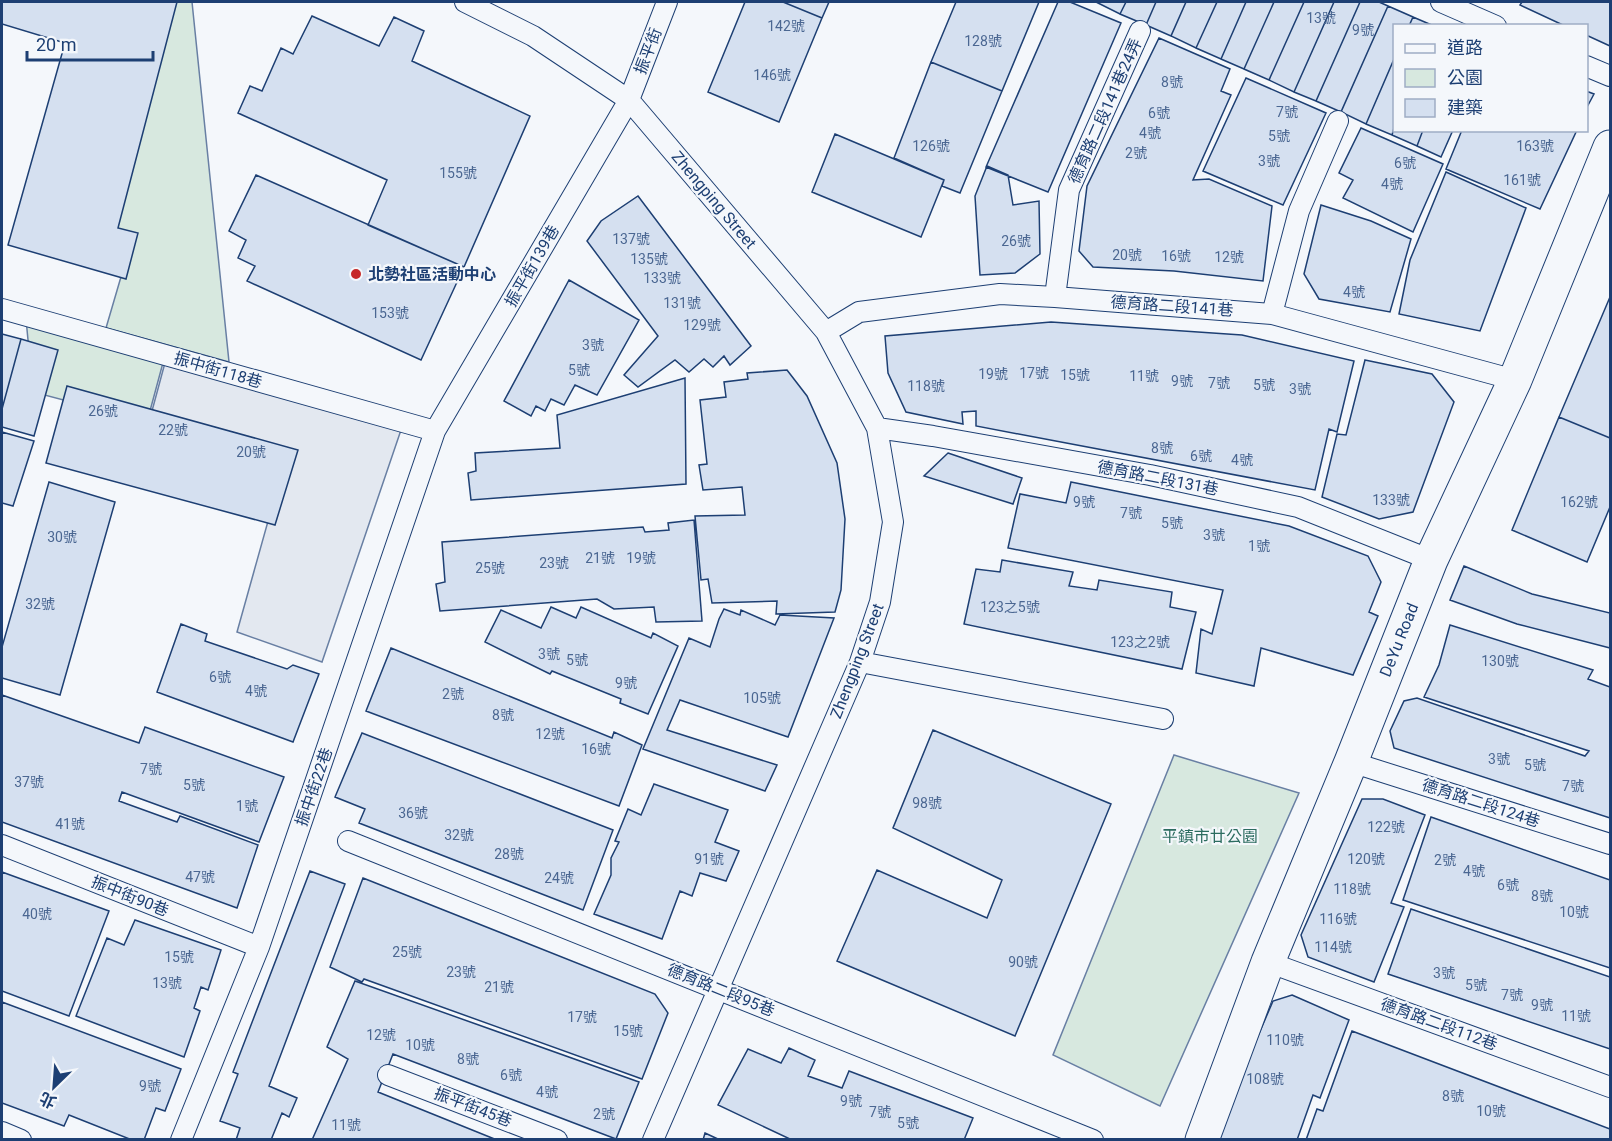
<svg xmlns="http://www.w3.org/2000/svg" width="1612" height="1141" font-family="Roboto,'Noto Sans TC',sans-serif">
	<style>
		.green { fill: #d7e8df; stroke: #687fa3; stroke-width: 1.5 }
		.parking { fill: #e3e8f0; stroke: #687fa3; stroke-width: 1.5 }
		.building { fill: #d5e0f0; stroke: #1d3f73; stroke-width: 1.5 }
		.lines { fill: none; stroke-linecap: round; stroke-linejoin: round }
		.service-casing { stroke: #1d3f73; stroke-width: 22 }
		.minor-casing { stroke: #1d3f73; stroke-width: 35 }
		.service { stroke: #f4f7fb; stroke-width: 20 }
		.minor { stroke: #f4f7fb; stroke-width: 33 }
		.poi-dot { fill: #c62828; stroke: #f4f7fb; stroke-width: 2 }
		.labels { text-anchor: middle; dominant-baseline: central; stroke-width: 4.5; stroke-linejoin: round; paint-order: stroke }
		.number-label { font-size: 14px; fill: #4b6792 }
		.street-label { font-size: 16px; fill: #1d3f73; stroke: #f4f7fb }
		.poi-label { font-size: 16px; font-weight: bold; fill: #1d3f73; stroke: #f4f7fb; text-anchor: start }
		.park-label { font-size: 16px; fill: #2c6c60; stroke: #f4f7fb }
	</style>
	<rect width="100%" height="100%" fill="#f4f7fb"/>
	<!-- green -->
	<path class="green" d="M166 2H192L229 362 106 328 123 270 94 262Z
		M26 319 164 359 147 422 33 392Z
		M1174 755 1299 793 1160 1106 1053 1055Z"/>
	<!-- parking -->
	<path class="parking" d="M166 359 401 430 322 662 237 632 286 457 149 422Z"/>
	<!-- building -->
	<path class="building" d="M2 2H177L118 228 138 233 126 279 8 245 65 43 2 24Z
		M745 2H783L822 18 779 122 708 92Z
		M783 2H829L822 18Z
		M956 2H1039L1002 91 931 62Z
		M1058 2H1070L1121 23 1048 192 986 167Z
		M1096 2H1126L1120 14Z
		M1126 2H1156L1146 25 1120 14Z
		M1156 2H1186L1171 36 1146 25Z
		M1186 2H1217L1196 48 1171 36Z
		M1217 2H1246L1221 59 1196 48Z
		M1246 2H1274L1244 69 1221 59Z
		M1274 2H1304L1269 80 1244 69Z
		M1304 2H1334L1294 92 1269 80Z
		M1334 2H1360L1316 101 1294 92Z
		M1360 2H1379L1388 6 1341 112 1316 101Z
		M1522 2H1610V46L1586 35V26H1565L1520 5Z
		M1388 6 1413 17 1409 26H1394V59L1366 124 1341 112Z
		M312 16 379 46 394 17 424 31 412 61 530 116 464 267 368 225 387 180 238 113 250 86 262 91 281 48 293 54Z
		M1413 17 1434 26H1409Z
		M1159 38 1230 69 1221 91 1231 95 1193 180 1209 179 1272 206 1263 281 1174 271 1093 267 1079 251 1087 186Z
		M1394 59V128L1392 135 1366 124Z
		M931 62 1002 91 960 193 942 186 944 180 894 158Z
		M1246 78 1326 113 1283 205 1203 171Z
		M1586 91 1594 94 1586 109Z
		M1361 128 1443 164 1413 232 1343 198 1353 180 1339 173Z
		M1394 128V130H1423L1417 146 1392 135Z
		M1423 130H1453L1441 157 1417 146Z
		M1462 130H1577L1540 209 1446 169Z
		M835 134 944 180 921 237 812 192Z
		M987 166 1008 175 1013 205 1039 201 1040 254 1015 273 980 275 975 196Z
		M1446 172 1526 208 1480 331 1399 314 1410 260Z
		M256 175 464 267 421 360 247 281 255 266 238 258 246 240 229 231Z
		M638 196 751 346 730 365 724 356 713 367 704 359 689 372 675 360 638 387 624 375 658 336 587 241 601 221Z
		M1321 205 1371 221 1411 239 1390 312 1319 299 1304 274Z
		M569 280 639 320 597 395 575 385 564 405 551 399 545 411 536 406 531 416 504 401Z
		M1610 297V438L1559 417Z
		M1051 322 1242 335 1354 361 1337 432 1329 429 1315 490 976 426V411L962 412 963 424 906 412 888 373 885 336Z
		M2 334 21 339 2 409Z
		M21 339 58 350 34 436 2 427V409Z
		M1365 360 1432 374 1454 402 1413 512 1379 519 1322 497 1337 434 1346 435Z
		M787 370 807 396 837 463 845 519 841 590 835 612 776 614 777 601 712 603 708 579 701 580 695 516 745 515 742 487 703 490 699 465 707 464 700 400 726 397 724 382 748 379 747 373Z
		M685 378 686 484 471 500 468 473 476 471 475 453 560 448 557 415Z
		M67 386 298 450 275 525 46 463Z
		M1559 417 1610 438V507L1587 562 1512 530Z
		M2 432 34 441 13 506 2 503Z
		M948 453 1022 478 1013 504 924 476Z
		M49 482 115 502 60 695 2 678V647Z
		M1071 482 1289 526 1368 556 1381 582 1369 612 1378 616 1353 675 1261 648 1254 686 1196 673 1201 629 1212 634 1223 590 1008 548 1020 494 1066 503Z
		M694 520 702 621 656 622 654 607 614 609 597 599 440 611 436 584 445 582 442 542 643 527 645 532 669 530 668 523Z
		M1002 560 1073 572 1069 586 1097 590 1099 580 1172 592 1170 607 1196 612 1182 669 964 624 976 569 1000 572Z
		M1464 566 1532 594 1610 613V648L1517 624 1450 600Z
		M551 607 576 618 581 607 651 638 653 633 678 646 648 714 620 703 621 699 552 671 550 674 485 642 501 610 541 628Z
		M724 609 740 615 741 610 775 625 780 615 834 618 788 737 680 700 667 730 777 765 765 791 643 749 689 638 710 647 719 619Z
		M181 624 207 634 205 641 287 669 293 665 319 674 293 742 157 692Z
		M1450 625 1593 670 1588 679 1610 687V818L1394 748 1390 731 1404 701 1417 698 1585 756 1589 751 1424 697 1439 665Z
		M391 648 612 738 614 732 642 745 619 806 366 711Z
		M2 695 139 743 145 727 284 777 259 842 122 792 119 801 177 822 180 816 258 845 237 908 2 822Z
		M933 730 1111 804 1015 1036 837 961 877 870 987 918 1002 880 893 828Z
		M362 733 613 830 583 910 359 823 365 809 335 797Z
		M654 784 728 810 715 842 739 851 726 881 700 873 692 896 680 891 662 939 594 914 611 875V858L619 842 615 841 628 809 641 815Z
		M1362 799H1383L1425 815 1391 903 1404 907 1374 982 1308 957 1301 935Z
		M1431 817 1610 880V968L1403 900Z
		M310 871 345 884 269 1086 297 1098 289 1117 282 1113 271 1140H236L240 1128 220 1121 238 1074 233 1072Z
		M2 872 109 911 69 1016 2 991Z
		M363 878 655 994 668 1013 642 1079 364 979 362 982 330 967Z
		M1411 909 1610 977V1049L1388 974Z
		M135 920 221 950 208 990 201 987 194 1008 200 1011 184 1057 76 1016 107 938 124 945Z
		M355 981 639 1082 616 1139 393 1054 378 1092 497 1140H312L348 1059 327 1047Z
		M1292 995 1349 1020 1320 1098 1313 1095 1297 1140H1216L1215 1136 1273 1001Z
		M2 1002 181 1069 165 1111 156 1108 144 1140H132L69 1115 64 1126 2 1103Z
		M1352 1031 1610 1129V1140H1306L1317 1109 1323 1111Z
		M789 1048 815 1060 808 1076 842 1088 849 1071 973 1118 964 1140H792L718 1105 748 1049 781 1063Z
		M705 1133 720 1140H703Z"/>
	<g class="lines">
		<defs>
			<path id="service" d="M465 2 533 36 629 100 826 332 877 428 893 522 880 602 860 662 653 1140
				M1441 2 1496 26
				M1586 66 1610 76
				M1055 297 1069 190 1140 31
				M2 309 435 431
				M1272 314 1299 211 1338 121
				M826 332 859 312 1000 294 1055 297 1272 314 1515 380
				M877 428 933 436 1150 475 1298 507 1431 560
				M860 662 1163 719
				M1351 762 1610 844
				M348 841 1093 1140
				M2 845 259 947
				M1268 962 1610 1087
				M388 1075 557 1140
				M2 1132 21 1140
				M181 1140 259 947 435 431 629 100 667 2"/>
			<path id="minor" d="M1202 1140 1268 962 1351 762 1431 560 1515 380 1610 147"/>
		</defs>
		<!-- service casing -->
		<use href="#service" class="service-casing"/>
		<!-- minor casing -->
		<use href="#minor" class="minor-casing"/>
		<!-- service -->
		<use href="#service" class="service"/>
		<!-- minor -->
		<use href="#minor" class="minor"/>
	</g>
	<!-- markers -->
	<circle class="poi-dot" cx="356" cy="274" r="6"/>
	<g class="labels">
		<!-- number labels -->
		<g class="number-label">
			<text x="1321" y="18">13號</text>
			<text x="786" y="26">142號</text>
			<text x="1363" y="30">9號</text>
			<text x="983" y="41">128號</text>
			<text x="772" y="75">146號</text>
			<text x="1172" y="82">8號</text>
			<text x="1287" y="112">7號</text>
			<text x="1159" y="113">6號</text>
			<text x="1150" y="133">4號</text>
			<text x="1279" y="136">5號</text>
			<text x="931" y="146">126號</text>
			<text x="1535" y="146">163號</text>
			<text x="1136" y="153">2號</text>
			<text x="1269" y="161">3號</text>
			<text x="1405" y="163">6號</text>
			<text x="458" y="173">155號</text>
			<text x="1522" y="180">161號</text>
			<text x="1392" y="184">4號</text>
			<text x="631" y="239">137號</text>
			<text x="1016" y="241">26號</text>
			<text x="1127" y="255">20號</text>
			<text x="1176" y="256">16號</text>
			<text x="1229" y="257">12號</text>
			<text x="649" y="259">135號</text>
			<text x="662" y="278">133號</text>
			<text x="1354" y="292">4號</text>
			<text x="682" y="303">131號</text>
			<text x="390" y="313">153號</text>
			<text x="702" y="325">129號</text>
			<text x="593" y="345">3號</text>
			<text x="579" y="370">5號</text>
			<text x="1034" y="373">17號</text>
			<text x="993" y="374">19號</text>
			<text x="1075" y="375">15號</text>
			<text x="1144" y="376">11號</text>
			<text x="1182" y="381">9號</text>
			<text x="1219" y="383">7號</text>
			<text x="1264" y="385">5號</text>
			<text x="926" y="386">118號</text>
			<text x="1300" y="389">3號</text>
			<text x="103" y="411">26號</text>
			<text x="173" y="430">22號</text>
			<text x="1162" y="448">8號</text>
			<text x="251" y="452">20號</text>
			<text x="1201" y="456">6號</text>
			<text x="1242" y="460">4號</text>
			<text x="1391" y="500">133號</text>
			<text x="1084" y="502">9號</text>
			<text x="1579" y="502">162號</text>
			<text x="1131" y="513">7號</text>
			<text x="1172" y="523">5號</text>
			<text x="1214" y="535">3號</text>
			<text x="62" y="537">30號</text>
			<text x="1259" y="546">1號</text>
			<text x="600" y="558">21號</text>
			<text x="641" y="558">19號</text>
			<text x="554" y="563">23號</text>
			<text x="490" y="568">25號</text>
			<text x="40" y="604">32號</text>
			<text x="1010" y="607">123之5號</text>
			<text x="1140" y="642">123之2號</text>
			<text x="549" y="654">3號</text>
			<text x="577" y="660">5號</text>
			<text x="1500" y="661">130號</text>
			<text x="220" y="677">6號</text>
			<text x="626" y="683">9號</text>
			<text x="256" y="691">4號</text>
			<text x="453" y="694">2號</text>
			<text x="762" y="698">105號</text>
			<text x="503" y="715">8號</text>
			<text x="550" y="734">12號</text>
			<text x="596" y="749">16號</text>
			<text x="1499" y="759">3號</text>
			<text x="1535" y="765">5號</text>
			<text x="151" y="769">7號</text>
			<text x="29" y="782">37號</text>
			<text x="194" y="785">5號</text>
			<text x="1573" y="786">7號</text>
			<text x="927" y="803">98號</text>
			<text x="247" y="806">1號</text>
			<text x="413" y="813">36號</text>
			<text x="70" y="824">41號</text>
			<text x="1386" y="827">122號</text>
			<text x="459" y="835">32號</text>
			<text x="509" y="854">28號</text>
			<text x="709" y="859">91號</text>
			<text x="1366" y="859">120號</text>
			<text x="1445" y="860">2號</text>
			<text x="1474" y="871">4號</text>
			<text x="200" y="877">47號</text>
			<text x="559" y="878">24號</text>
			<text x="1508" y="885">6號</text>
			<text x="1352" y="889">118號</text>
			<text x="1542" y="896">8號</text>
			<text x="1574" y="912">10號</text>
			<text x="37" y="914">40號</text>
			<text x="1338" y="919">116號</text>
			<text x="1333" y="947">114號</text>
			<text x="407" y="952">25號</text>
			<text x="179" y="957">15號</text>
			<text x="1023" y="962">90號</text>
			<text x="461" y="972">23號</text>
			<text x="1444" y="973">3號</text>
			<text x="167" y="983">13號</text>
			<text x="1476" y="985">5號</text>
			<text x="499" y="987">21號</text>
			<text x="1512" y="995">7號</text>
			<text x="1542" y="1005">9號</text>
			<text x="1576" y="1016">11號</text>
			<text x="582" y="1017">17號</text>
			<text x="628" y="1031">15號</text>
			<text x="381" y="1035">12號</text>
			<text x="1285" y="1040">110號</text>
			<text x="420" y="1045">10號</text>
			<text x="468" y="1059">8號</text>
			<text x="511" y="1075">6號</text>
			<text x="1265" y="1079">108號</text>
			<text x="150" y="1086">9號</text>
			<text x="547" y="1092">4號</text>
			<text x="1453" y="1096">8號</text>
			<text x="851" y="1101">9號</text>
			<text x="1491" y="1111">10號</text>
			<text x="880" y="1112">7號</text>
			<text x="604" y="1114">2號</text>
			<text x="908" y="1123">5號</text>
			<text x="346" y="1125">11號</text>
		</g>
		<!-- street labels -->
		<g class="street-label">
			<text transform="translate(648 51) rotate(-69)">振平街</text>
			<text transform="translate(1105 111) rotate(-66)">德育路二段141巷24弄</text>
			<text transform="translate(714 200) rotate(50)">Zhengping Street</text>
			<text transform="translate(532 266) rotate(-60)">振平街139巷</text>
			<text transform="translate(1172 306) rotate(4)">德育路二段141巷</text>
			<text transform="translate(218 370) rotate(16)">振中街118巷</text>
			<text transform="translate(1158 478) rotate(11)">德育路二段131巷</text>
			<text transform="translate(1399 640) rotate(-68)">DeYu Road</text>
			<text transform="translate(857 661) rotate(-69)">Zhengping Street</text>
			<text transform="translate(314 787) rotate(-71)">振中街22巷</text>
			<text transform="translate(1481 803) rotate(18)">德育路二段124巷</text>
			<text transform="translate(130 896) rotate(22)">振中街90巷</text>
			<text transform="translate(721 990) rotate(22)">德育路二段95巷</text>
			<text transform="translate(1439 1024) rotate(20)">德育路二段112巷</text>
			<text transform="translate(473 1107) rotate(21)">振平街45巷</text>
		</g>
		<!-- poi labels -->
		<g class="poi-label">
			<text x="368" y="274">北勢社區活動中心</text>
		</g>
		<!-- park labels -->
		<g class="park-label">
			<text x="1210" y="836">平鎮市廿公園</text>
		</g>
	</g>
	<!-- border -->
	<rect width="1612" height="1141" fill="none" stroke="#1d3f73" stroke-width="6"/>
	<!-- legend -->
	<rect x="1393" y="24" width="195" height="108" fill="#f4f7fb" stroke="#9eadc5" stroke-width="1.5"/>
	<rect x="1405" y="44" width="30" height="9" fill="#f4f7fb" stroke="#9eadc5" stroke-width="1.5"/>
	<text x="1447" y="54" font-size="18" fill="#1d3f73">道路</text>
	<rect x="1405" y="69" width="30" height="18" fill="#d7e8df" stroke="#9eadc5" stroke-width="1.5"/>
	<text x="1447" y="84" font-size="18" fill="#1d3f73">公園</text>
	<rect x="1405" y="99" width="30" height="18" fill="#d5e0f0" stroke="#9eadc5" stroke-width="1.5"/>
	<text x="1447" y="114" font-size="18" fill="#1d3f73">建築</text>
	<!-- north arrow -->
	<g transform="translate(54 1087) rotate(205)" stroke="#f4f7fb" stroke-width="4.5" paint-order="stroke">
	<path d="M0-4.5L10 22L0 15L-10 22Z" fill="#1d3f73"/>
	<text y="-9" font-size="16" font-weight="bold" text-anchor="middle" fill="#1d3f73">北</text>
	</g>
	<!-- scale -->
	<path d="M27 51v9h126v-9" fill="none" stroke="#1d3f73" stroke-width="3"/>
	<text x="36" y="51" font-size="18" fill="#1d3f73" stroke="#f4f7fb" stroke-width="4.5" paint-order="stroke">20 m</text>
</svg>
